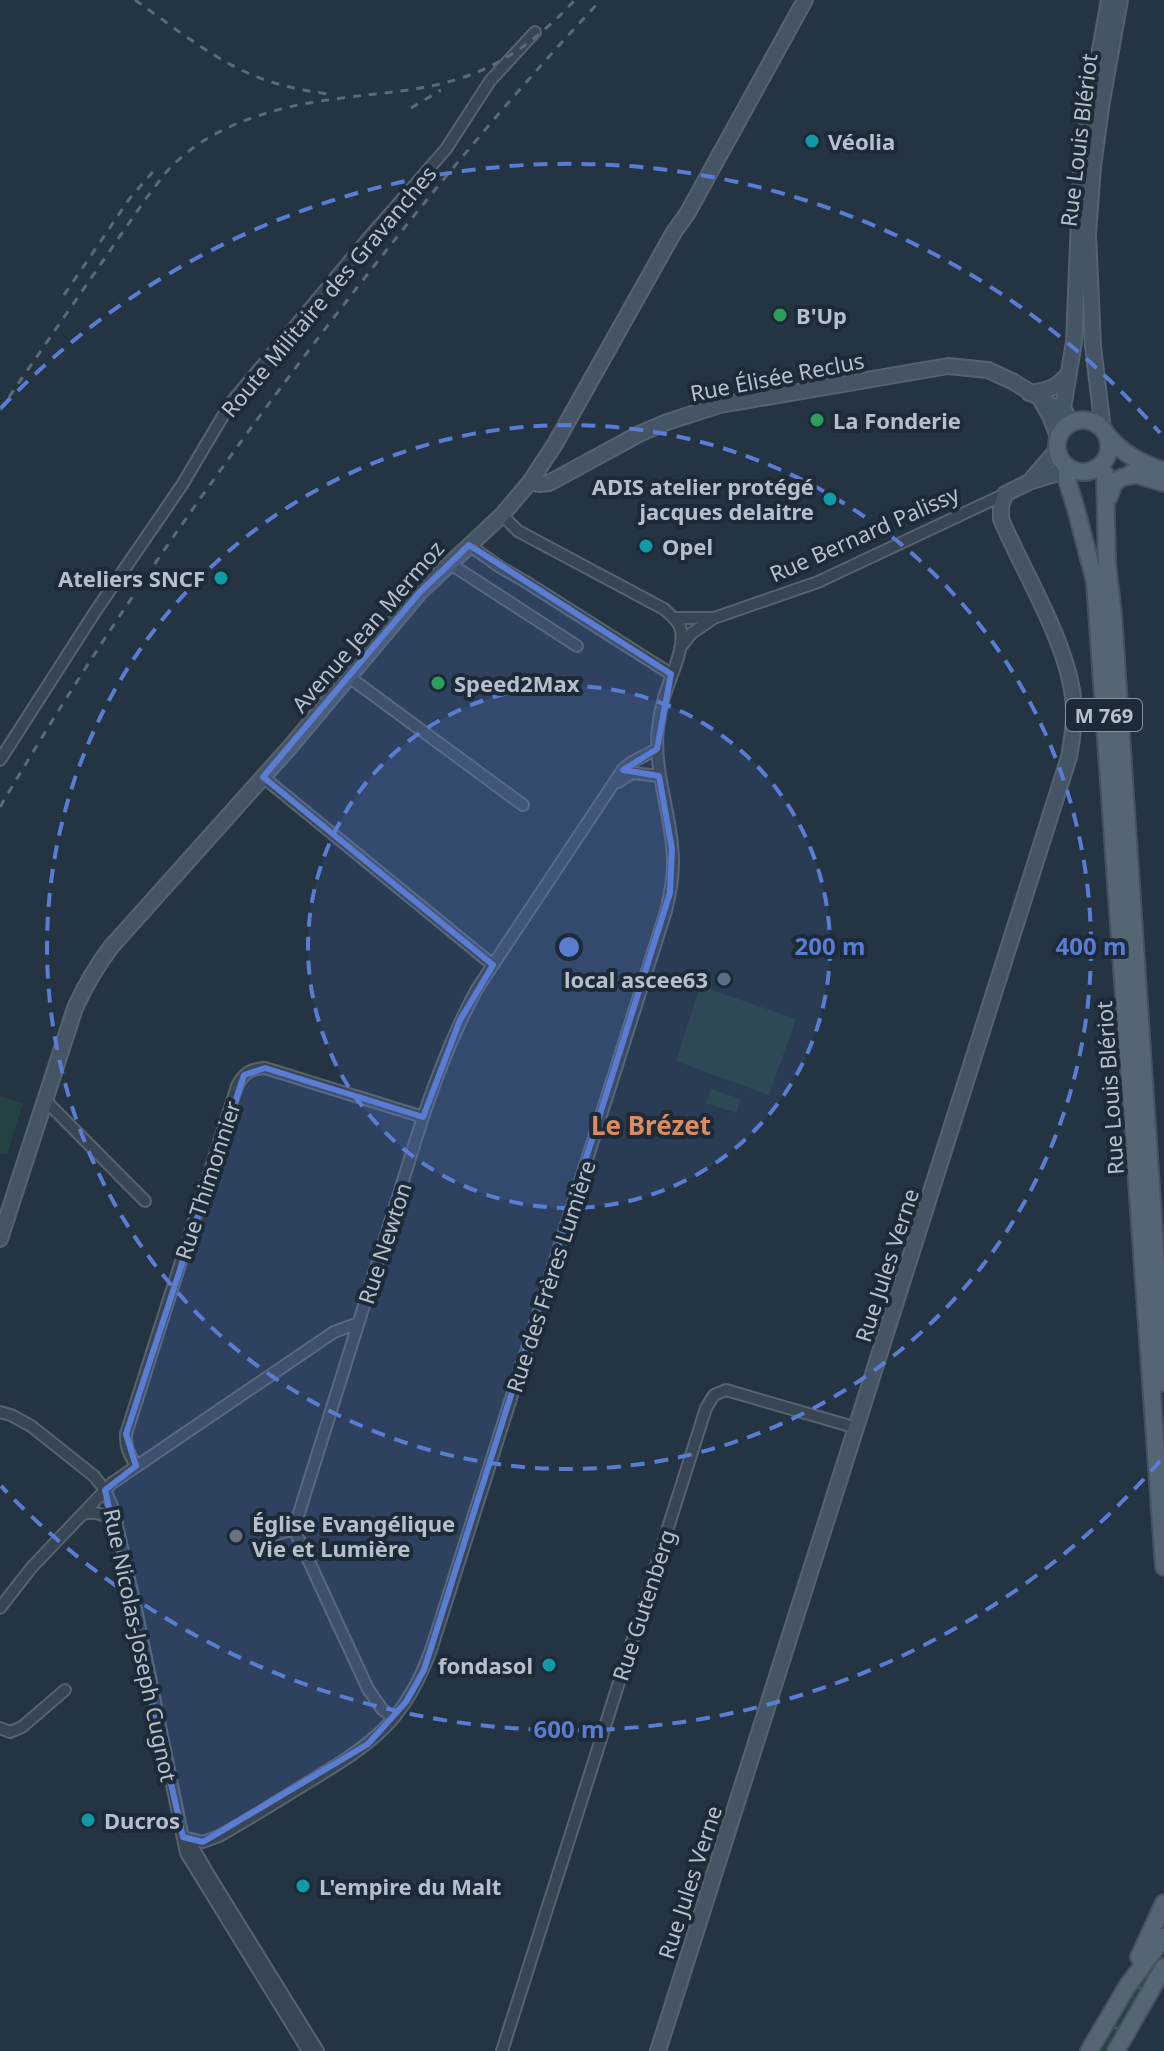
<svg xmlns="http://www.w3.org/2000/svg" width="1164" height="2051" font-family="'Noto Sans',sans-serif">
	<style>
		.grass { fill: url(#grass-dots) }
		.pitch { fill: #264344 }
		.lines { fill: none; stroke-linecap: round; stroke-linejoin: round }
		.street-casing { stroke: #56636f; stroke-width: 14 }
		.secondary-casing { stroke: #56636f; stroke-width: 18 }
		.primary-casing { stroke: #45515e; stroke-width: 20 }
		.street { stroke: #384552; stroke-width: 10 }
		.secondary { stroke: #465565; stroke-width: 14 }
		.primary { stroke: #566572; stroke-width: 16 }
		.rail { stroke: #5a6a79; stroke-width: 3; stroke-dasharray: 8 8; stroke-linecap: butt }
		.marked { fill: #5a7cd3; fill-opacity: 0.2; stroke: #5a7cd3; stroke-width: 6; stroke-linejoin: round }
		.ring { fill: none; stroke: #5a7cd3; stroke-width: 4; stroke-dasharray: 14 10 }
		.culture-dot { fill: #0f9aa8; stroke: #1d2a37; stroke-width: 3 }
		.leisure-dot { fill: #2e9e5b; stroke: #1d2a37; stroke-width: 3 }
		.service-dot { fill: #5c6f8a; stroke: #1d2a37; stroke-width: 3 }
		.worship-dot { fill: #6b7280; stroke: #1d2a37; stroke-width: 3 }
		.labels { text-anchor: middle; dominant-baseline: central; stroke-width: 8; stroke-linejoin: round; paint-order: stroke }
		.shield { fill: #1d2a37; stroke: #87939f; stroke-width: 2 }
		.shield-label { font-size: 20px; font-weight: bold; fill: #b5c0cc }
		.street-label { font-size: 22px; fill: #b5c0cc; stroke: #1d2a37 }
		.poi-label { font-size: 22px; font-weight: bold; fill: #b5c0cc; stroke: #1d2a37; text-anchor: start }
		.quarter-label { font-size: 26px; font-weight: bold; fill: #dd8a5f; stroke: #1d2a37 }
		.centre { fill: #5a7cd3; stroke: #1d2a37; stroke-width: 4 }
		.ring-label { font-size: 24px; text-anchor: middle; font-weight: bold; fill: #5a7cd3; stroke: #1d2a37; stroke-width: 8; stroke-linejoin: round; paint-order: stroke }
	</style>
	<defs>
		<pattern id="grass-dots" width="8" height="8" patternUnits="userSpaceOnUse" patternTransform="scale(2)"><rect width="8" height="8" fill="#264344"/><path d="M2 2h.1M6 6h.1" fill="none" stroke="#435c5e" stroke-width="1.8" stroke-linecap="round"/></pattern>
	</defs>
	<rect width="100%" height="100%" fill="#243443"/>
	<!-- grass -->
	<path class="grass" d="M1164 1943V1960L1112 2051H1094Z"/>
	<!-- pitch -->
	<path class="pitch" d="M700 986 796 1019 769 1095 676 1061Z
		M711 1089 741 1099 736 1113 706 1103Z
		M0 1096 23 1103 7 1155 0 1153Z"/>
	<g class="lines">
		<defs>
			<path id="street" d="M469 545 500 567 526 582 671 674
				M449 563 577 646
				M674 618H712
				M680 648 692 633 714 618 818 582 1005 494
				M349 677 523 805
				M0 760 95 612 182 485 230 404 369 237 446 149 490 81 535 32
				M263 777 493 965
				M618 782 632 773 659 776
				M45 1100 145 1201
				M0 1412 11 1415 31 1426 94 1476 105 1490 113 1508 136 1609 186 1853 308 2051
				M136 1466C130 1455 125 1447 126 1434L237 1086C244 1073 250 1069 265 1068L423 1117
				M83 1514C97 1510 105 1516 117 1522
				M270 1536 294 1529
				M0 1608 32 1567 112 1483 334 1332 358 1323
				M394 1718 382 1709 368 1689 294 1529 423 1117C438 1073 454 1031 477 989L623 769 632 762 657 749
				M0 1728 10 1732 22 1727 65 1690
				M183 1837 203 1842 219 1836C248 1820 276 1802 304 1785 371 1744 405 1724 432 1647L666 911C670 895 673 879 673 862 673 817 653 774 658 728 659 718 661 708 664 698 669 679 687 646 680 627 677 619 669 614 664 609L518 531 502 515
				M184 1838 194 1849 209 1875 318 2051
				M502 2051 706 1408 714 1395 726 1390 857 1428"/>
			<path id="secondary" d="M1029 393C1047 391 1057 388 1068 374
				M1042 402 1050 416 1058 437
				M1069 419 1063 408 1074 342 1081 170 1087 122 1109 0
				M1103 430 1093 346 1088 234 1093 166 1102 101 1120 0
				M1032 479 1057 450
				M530 482 539 484 549 483 639 434 667 422 720 405 948 366 988 370 1014 382 1057 409 1071 423
				M0 1239 75 1008C85 986 96 967 111 947L290 747 420 592 502 515 530 482 555 444 674 232 687 214 805 0
				M658 2051 1069 757C1072 740 1075 724 1074 708 1071 647 1025 576 1001 519V507L1005 494 1029 482 1055 474 1068 467"/>
			<path id="primary" d="M1057 446a26 26 0 1 1 52 0a26 26 0 1 1-52 0Z
				M1107 435C1123 454 1140 463 1164 471
				M1068 467 1067 480 1076 509 1095 582 1164 1567
				M1096 468 1102 470 1105 474 1107 563 1113 615 1164 1383
				M1131 473 1164 483
				M1109 497C1115 477 1119 477 1139 474
				M1139 1957 1164 1903
				M1089 2051 1128 1985 1164 1937
				M1116 2051 1164 1967"/>
		</defs>
		<!-- street casing -->
		<use href="#street" class="street-casing"/>
		<!-- secondary casing -->
		<use href="#secondary" class="secondary-casing"/>
		<!-- primary casing -->
		<use href="#primary" class="primary-casing"/>
		<!-- street -->
		<use href="#street" class="street"/>
		<!-- secondary -->
		<use href="#secondary" class="secondary"/>
		<!-- primary -->
		<use href="#primary" class="primary"/>
		<!-- rail -->
		<path class="rail" d="M135 0C172 26 209 56 250 74 275 85 301 90 328 94
			M411 108 441 90
			M64 295 130 198 158 166
			M0 410 147 197C155 188 161 177 170 168 211 125 277 106 335 99 382 92 421 92 467 76 510 61 544 33 575 0
			M0 807C97 642 206 485 322 333 410 218 502 105 601 0"/>
	</g>
	<!-- marked area -->
	<path class="marked" d="M469 545 671 674 657 749 623 770 659 776 672 849 670 893 424 1670 406 1702 368 1744 203 1842 183 1837 105 1490 136 1466 126 1434 244 1075 265 1068 423 1117 460 1020 493 965 263 777 420 592Z"/>
	<!-- distance rings -->
	<circle cx="569" cy="947" r="261" fill="#5a7cd3" fill-opacity=".12"/>
	<g class="ring">
		<circle cx="569" cy="947" r="261"/>
		<circle cx="569" cy="947" r="522"/>
		<path d="M1160 1461A783 783 0 0 1 1 1486M1 408A783 783 0 0 1 1160 433"/>
	</g>
	<!-- markers -->
	<g class="culture-dot">
		<circle cx="812" cy="141" r="8"/>
		<circle cx="830" cy="499" r="8"/>
		<circle cx="646" cy="546" r="8"/>
		<circle cx="221" cy="578" r="8"/>
		<circle cx="549" cy="1665" r="8"/>
		<circle cx="88" cy="1820" r="8"/>
		<circle cx="303" cy="1886" r="8"/>
	</g>
	<g class="leisure-dot">
		<circle cx="780" cy="315" r="8"/>
		<circle cx="817" cy="420" r="8"/>
		<circle cx="438" cy="683" r="8"/>
	</g>
	<circle class="service-dot" cx="724" cy="979" r="8"/>
	<circle class="worship-dot" cx="236" cy="1536" r="8"/>
	<g class="labels">
		<!-- shield labels -->
		<rect class="shield" x="1066" y="699" width="76" height="32" rx="6"/>
		<g class="shield-label">
			<text x="1104" y="715">M 769</text>
		</g>
		<!-- street labels -->
		<g class="street-label">
			<text transform="translate(1078 140) rotate(-83)">Rue Louis Blériot</text>
			<text transform="translate(328 291) rotate(-50)">Route Militaire des Gravanches</text>
			<text transform="translate(777 376) rotate(-11)">Rue Élisée Reclus</text>
			<text transform="translate(864 533) rotate(-24)">Rue Bernard Palissy</text>
			<text transform="translate(367 626) rotate(-49)">Avenue Jean Mermoz</text>
			<text transform="translate(1109 1088) rotate(-94)">Rue Louis Blériot</text>
			<text transform="translate(207 1180) rotate(-72)">Rue Thimonnier</text>
			<text transform="translate(384 1243) rotate(-72)">Rue Newton</text>
			<text transform="translate(886 1265) rotate(-72)">Rue Jules Verne</text>
			<text transform="translate(550 1276) rotate(-72)">Rue des Frères Lumière</text>
			<text transform="translate(643 1605) rotate(-72)">Rue Gutenberg</text>
			<text transform="translate(141 1645) rotate(78)">Rue Nicolas-Joseph Cugnot</text>
			<text transform="translate(689 1882) rotate(-72)">Rue Jules Verne</text>
		</g>
		<!-- poi labels -->
		<g class="poi-label">
			<text x="828" y="141">Véolia</text>
			<text x="796" y="315">B'Up</text>
			<text x="833" y="420">La Fonderie</text>
			<text x="814" y="486" text-anchor="end">ADIS atelier protégé<tspan x="814" dy="25">jacques delaitre</tspan></text>
			<text x="662" y="546">Opel</text>
			<text x="205" y="578" text-anchor="end">Ateliers SNCF</text>
			<text x="454" y="683">Speed2Max</text>
			<text x="708" y="979" text-anchor="end">local ascee63</text>
			<text x="252" y="1523">Église Evangélique<tspan x="252" dy="25">Vie et Lumière</tspan></text>
			<text x="533" y="1665" text-anchor="end">fondasol</text>
			<text x="104" y="1820">Ducros</text>
			<text x="319" y="1886">L'empire du Malt</text>
		</g>
		<!-- quarter labels -->
		<g class="quarter-label">
			<text x="651" y="1125">Le Brézet</text>
		</g>
	</g>
	<circle cx="569" cy="947" r="12" class="centre"/>
	<g class="ring-label">
		<text x="830" y="955">200 m</text>
		<text x="1091" y="955">400 m</text>
		<text x="569" y="1738">600 m</text>
	</g>
</svg>
